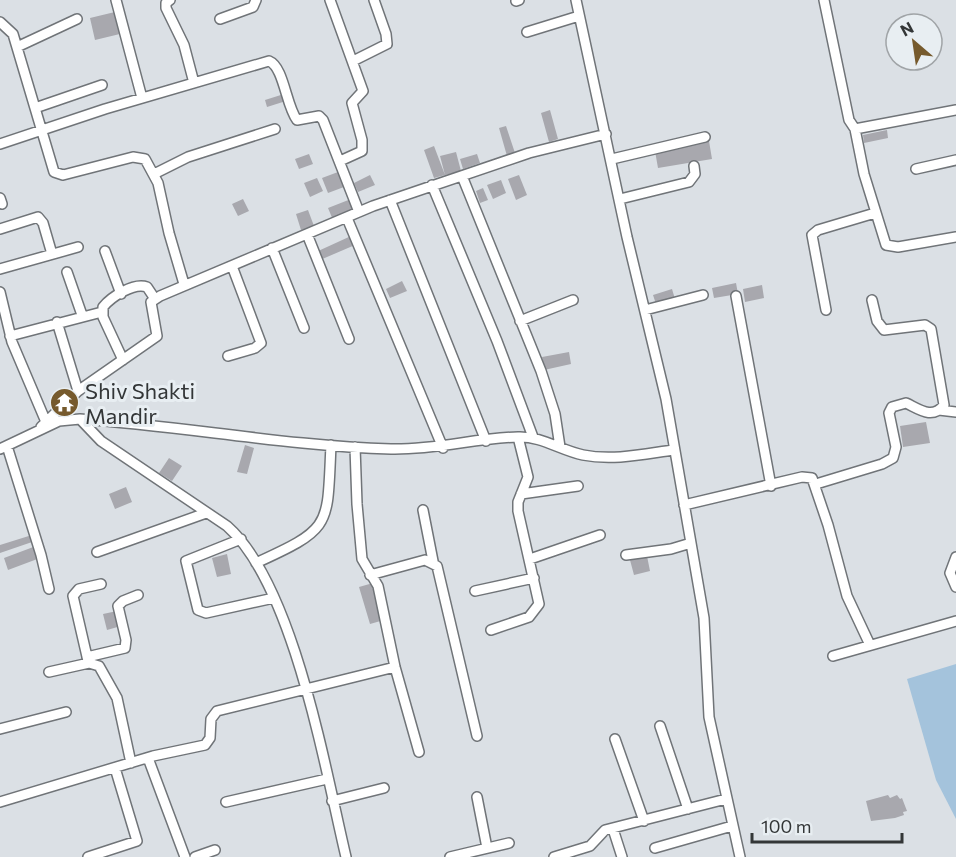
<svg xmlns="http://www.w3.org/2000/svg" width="956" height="857" font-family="Commissioner,sans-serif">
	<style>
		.green { fill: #a4c3dc }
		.building { fill: #a8a8ae }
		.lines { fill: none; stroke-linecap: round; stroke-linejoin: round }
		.minor-casing { stroke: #707478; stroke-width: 12 }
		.minor { stroke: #fff; stroke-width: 9 }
		.labels { text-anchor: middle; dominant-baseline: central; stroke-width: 6; stroke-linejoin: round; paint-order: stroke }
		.poi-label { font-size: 22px; fill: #333637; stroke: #e8eef2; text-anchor: start }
	</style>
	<rect width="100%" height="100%" fill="#dbe0e5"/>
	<!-- green -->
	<path class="green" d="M956 664V819L936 780 907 679Z"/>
	<!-- building -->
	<path class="building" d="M119 11 124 33 95 40 90 18Z
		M284 94 286 101 267 107 265 100Z
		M550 110 558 139 549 142 541 113Z
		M506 126 515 153 507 156 499 128Z
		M887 130 888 138 864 143 863 135Z
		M709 141 712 159 658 168 655 151Z
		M434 146 445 175 434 178 424 150Z
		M456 152 461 171 445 175 440 156Z
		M309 154 313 164 299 169 295 159Z
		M477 154 480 163 463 169 460 159Z
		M338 172 344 187 328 193 322 178Z
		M370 175 375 185 358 192 354 183Z
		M519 175 527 195 516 200 508 179Z
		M317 178 323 191 310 197 304 183Z
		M501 180 506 193 493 199 487 185Z
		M483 188 488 200 480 203 476 191Z
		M243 199 249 211 238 216 232 204Z
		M351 199 356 211 333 220 328 208Z
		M308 210 314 226 301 230 296 214Z
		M351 236 355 245 320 260 316 252Z
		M402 281 407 291 390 298 386 289Z
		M736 283 738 294 714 298 712 288Z
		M762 285 764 298 745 302 743 289Z
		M672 289 675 299 656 304 653 295Z
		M569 352 571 364 544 370 542 357Z
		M926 422 930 443 903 447 900 426Z
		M245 445 254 448 247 474 237 472Z
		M169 458 182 466 172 481 159 473Z
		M126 487 132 502 115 509 109 494Z
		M32 535 35 541 0 553V545Z
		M36 546 40 558 8 570 4 558Z
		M227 554 231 574 217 577 212 558Z
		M647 556 650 571 634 575 630 560Z
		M373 583 384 620 370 624 359 587Z
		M117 611 121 626 107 630 103 614Z
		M888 795 890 798 897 795 900 799 902 798 907 811 903 812 904 815 895 818 871 821 866 801Z"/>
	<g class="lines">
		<defs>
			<path id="minor" d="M116 0 142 98
				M170 0 166 3V8L184 45 194 83
				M330 0 363 91 352 103 362 140V151L340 161
				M576 0 627 237 666 399 704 618 709 717 740 857
				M824 0 849 120 855 129 956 110
				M516 1 519 0
				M220 19 253 7 256 0
				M0 22 13 34 54 172 63 175 133 157 145 159 158 183 169 233 184 284
				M527 32 579 16
				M17 47 77 19
				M353 61 387 44 386 34 374 0
				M35 108 102 85
				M855 129 864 174 886 245 898 247 956 237
				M0 144 105 109 269 61C284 67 286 106 297 120L319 116 323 120 359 212
				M612 159 705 137
				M916 169 956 160
				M154 174 188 157 275 129
				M462 176 541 371 555 414 560 447
				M432 185 497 341 533 437
				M0 198 2 204
				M620 199 689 182 695 174 694 166
				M390 200 486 441
				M347 218 443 448
				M0 229 38 217 43 223 52 254
				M307 234 349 339
				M272 248 304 328
				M105 251 121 294
				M0 269 78 247
				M67 272 82 315
				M0 292 12 342 46 422
				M736 296 771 486
				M645 310 703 295
				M826 310 812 235 818 230 875 213
				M520 321 573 300
				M57 322 78 391
				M10 336 102 312
				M228 356 255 348 261 343 232 266
				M123 360 103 317V307C111 297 134 282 147 287L155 299
				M939 410 956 412
				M80 419 101 441 227 526C294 585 325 769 346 857
				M41 427 78 391 157 336 151 302 160 296 373 206 529 153 606 134
				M7 446 41 555 49 589
				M355 447 357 504 362 559 378 586 395 667 419 752
				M0 449 59 421 80 419C184 426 287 446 391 449 437 450 475 438 518 437 541 436 560 450 583 455 613 461 644 454 673 450
				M816 484 882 464 893 458 896 447 889 413 892 407 906 403C919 409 932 420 944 405L931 329 925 325 884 330 877 321 872 300
				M521 494 578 486
				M684 505 802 477 812 478 828 525 847 596 870 645
				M423 510 433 561
				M241 539 186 561 198 610 206 613 274 598
				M97 552 206 513
				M626 555 671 549 691 543
				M956 557 950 573 956 587
				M530 559 600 535
				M256 563C333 528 327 527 331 445
				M370 575 425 560 437 566 477 736
				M475 591 534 578
				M491 630 529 617 539 604 518 511V502L528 477 518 437
				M833 656 956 621
				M87 657 125 648 126 640 118 606 123 601 138 595
				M88 661 73 596 79 589 101 584
				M49 672 89 663 99 666 117 698 131 763
				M660 726 688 809
				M0 729 66 712
				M615 739 644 821
				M148 758 185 857
				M477 797 487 848
				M332 801 384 788
				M0 802 153 756 205 745 210 738 211 719 217 711 395 667
				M226 802 327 779
				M613 829 622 857
				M655 848 732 826
				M88 857 137 841 115 768
				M195 857 215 850
				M450 857 509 843
				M554 857 590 846 605 830 726 799"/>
		</defs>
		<!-- minor casing -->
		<use href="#minor" class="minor-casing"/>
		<!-- minor -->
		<use href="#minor" class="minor"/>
	</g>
	<!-- icons -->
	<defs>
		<symbol id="temple-disc" viewBox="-11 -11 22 22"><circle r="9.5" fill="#765a2d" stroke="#e8eef2"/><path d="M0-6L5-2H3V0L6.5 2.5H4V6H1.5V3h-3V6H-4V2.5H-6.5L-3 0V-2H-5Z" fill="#fff"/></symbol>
	</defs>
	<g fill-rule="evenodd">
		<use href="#temple-disc" x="48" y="386" width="33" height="33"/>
	</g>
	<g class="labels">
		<!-- poi labels -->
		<g class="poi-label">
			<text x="85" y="390">Shiv Shakti<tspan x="85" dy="25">Mandir</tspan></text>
		</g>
	</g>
	<!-- north arrow -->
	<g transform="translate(914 42) rotate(331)"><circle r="28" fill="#e8eef2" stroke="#a0a4a7" stroke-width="1.5"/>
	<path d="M0-4.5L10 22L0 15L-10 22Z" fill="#765a2d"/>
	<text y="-9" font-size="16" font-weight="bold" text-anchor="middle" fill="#333637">N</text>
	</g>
	<!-- scale -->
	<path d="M752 833v9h150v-9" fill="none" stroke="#333637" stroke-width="3"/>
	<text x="761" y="833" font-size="18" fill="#333637" stroke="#e8eef2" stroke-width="4.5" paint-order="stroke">100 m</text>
</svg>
